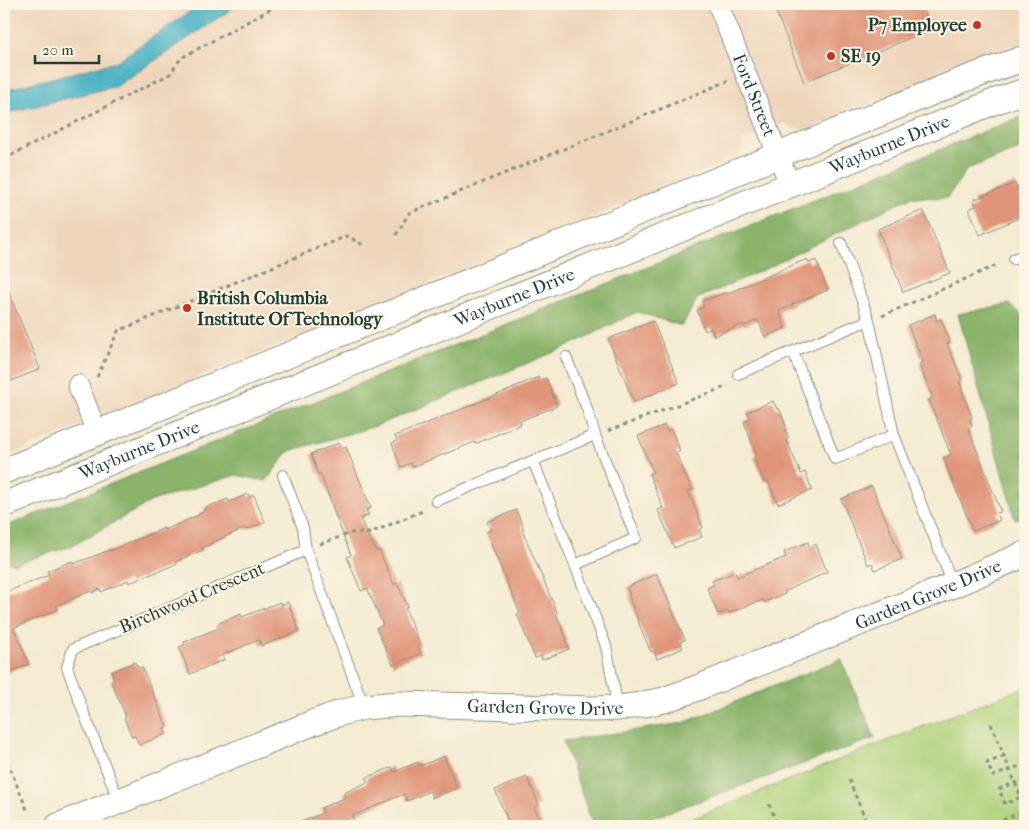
<svg xmlns="http://www.w3.org/2000/svg" width="1029" height="830" font-family="'IM FELL French Canon',serif">
	<style>
		.built { fill: #efd6bb }
		.green { fill: #afd17a; stroke: #678757 }
		.forest { fill: #8bb36a; stroke: #55784f }
		.water { fill: #45b0c3; stroke: #32767c }
		.building { fill: #e09479 }
		.lines { fill: none; stroke-linecap: round; stroke-linejoin: round }
		.service-casing { stroke: #8a9483; stroke-width: 12 }
		.minor-casing { stroke: #8a9483; stroke-width: 22 }
		.tertiary-casing { stroke: #8a9483; stroke-width: 27 }
		.path { stroke: #8a9483; stroke-width: 3; stroke-dasharray: 4 4; stroke-linecap: butt }
		.service { stroke: #fff; stroke-width: 10 }
		.minor { stroke: #fff; stroke-width: 20 }
		.tertiary { stroke: #fff; stroke-width: 25 }
		.poi-dot { fill: #c8321e; stroke: #fcf5e5; stroke-width: 2 }
		.labels { text-anchor: middle; dominant-baseline: central; stroke-width: 4; stroke-linejoin: round; paint-order: stroke }
		.poi-label { font-size: 18px; font-weight: bold; fill: #1f3d34; stroke: #fcf5e5; text-anchor: start }
		.street-label { font-size: 18px; fill: #1f3d34; stroke: #fcf5e5 }
	</style>
	<rect width="100%" height="100%" fill="#fcf5e5"/>
	<filter id="ink" filterUnits="userSpaceOnUse"><feTurbulence type="fractalNoise" baseFrequency=".02" numOctaves="2"/><feDisplacementMap in="SourceGraphic" scale="10" xChannelSelector="R" yChannelSelector="G"/><feConvolveMatrix kernelMatrix="1 2 1 2 8 2 1 2 1" color-interpolation-filters="sRGB"/></filter>
	<filter id="wash" filterUnits="userSpaceOnUse"><feTurbulence type="fractalNoise" baseFrequency=".0096" numOctaves="4" result="noise"/><feDisplacementMap in="SourceGraphic" scale="20" xChannelSelector="R" yChannelSelector="G"/><feGaussianBlur stdDeviation="1.12" result="paint"/><feColorMatrix in="noise" values="0 0 0 0 0 0 0 0 0 0 0 0 0 0 0 0 0 1.4 0 .05"/><feComposite in="paint" operator="in"/></filter>
	<g filter="url(#wash)">
		<rect width="100%" height="100%" fill="#f4ebd2"/>
		<!-- built -->
		<path class="built" d="M4 4H1025V43L1007 49 809 129 803 130 797 129 791 127 785 123 742 141 743 147 741 154 737 158 4 457Z"/>
		<!-- green -->
		<path class="green" d="M1025 687V826H674L886 741Z"/>
		<!-- forest -->
		<path class="forest" d="M1025 115V147L967 169 947 198 911 197 767 268 697 299 682 326 637 312 569 346 376 426 289 451 266 481 236 475 152 501 72 546 15 564 4 561V527Z
			M1009 304 1025 317V515L1015 520 958 314Z
			M841 659 875 738 630 826H593L563 741 683 723Z"/>
		<!-- water -->
		<path class="water" d="M201 4H239L117 86 4 114V90L116 62Z"/>
		<g id="blocks">
			<!-- building -->
			<path class="building" d="M797 4H921L932 29 804 82 776 12Z
				M1015 183 1018 191 1025 188V215L980 235 969 209 976 206 973 200Z
				M923 210 950 273 903 292 878 229Z
				M807 259 809 263 816 260 828 290 792 304 793 305 779 311 785 328 765 337 758 320 744 326 743 324 714 336 711 328 705 331 697 310 704 307 702 301 725 293 726 294Z
				M4 281 40 369 4 384Z
				M935 314 937 321 941 319 950 342 947 343 962 380 959 381 962 388 961 389 972 418 970 419 972 426 968 428 1001 512 997 513 1000 520 973 531 943 458 951 455 929 400 933 398 919 364 923 362 908 325Z
				M653 321 679 383 634 402 608 339Z
				M538 377 540 380 546 378 557 406 520 421 521 424 475 444V442L412 467 411 463 401 467 392 443 397 441 395 436 514 388V387Z
				M773 401 777 409 779 408 787 429 785 430 789 438 786 439 801 474 805 472 812 490 778 504 768 481 764 482 754 457 757 456 744 422 750 419 747 412Z
				M665 425 667 431 671 429 680 451 676 453 692 490 688 491 703 528 699 530 702 537 674 548 658 510 663 508 649 474 653 472 638 436Z
				M339 443 342 449 346 447 371 508 366 510 369 515 360 519 376 551 379 550 394 585 397 583 408 607 405 608 420 645 418 646 421 653 393 665 376 628 383 625 367 588 361 591 347 557 351 555 332 507H333L320 473 318 474 311 454Z
				M872 486 902 559 875 570 872 563 868 565 841 499Z
				M248 494 249 497 254 495 265 522 246 530 245 528 211 543V544L202 548 203 550 177 561V564L129 583 128 580 101 592 100 589 92 593 91 591 56 605 58 609 14 628 29 664 4 674V593L49 575 47 571 72 561 73 564 110 550V551L164 528V530L199 515V514L205 511 204 508 228 499 229 502Z
				M516 510 524 529 522 530 557 612 556 613 567 640 566 641 569 649 542 660 541 656 535 658 517 614 520 613 486 532 491 530 487 522Z
				M808 542 809 547 816 544 827 572 819 575V576L793 587V588L784 592 785 594 764 602 763 600 728 613V611L718 614 707 588 714 585 712 581 735 572 737 577 786 557 784 552Z
				M657 574 685 640 680 642 683 648 657 659 654 651 651 652 642 632 629 596 630 595 627 587Z
				M280 602 281 605 288 602 299 631 261 646 259 640 222 655 224 660 190 674 179 647 185 645 184 642 219 628 217 624 241 614 242 617Z
				M135 662 138 668 142 667 167 727 164 728 166 734 139 745 135 736 132 737 124 718 126 717 111 681 114 680 111 672Z
				M444 756 457 788 432 798 430 791 407 801 404 794 352 816 356 826H291L323 813 321 808 346 797 344 793 368 782 366 778 392 767 394 772 418 762 420 766Z
				M527 777 539 805 534 807 543 826H510L495 790Z"/>
		</g>
	</g>
	<g filter="url(#ink)">
		<use href="#blocks" fill-opacity="0" stroke="#8a9483" stroke-width="1"/>
		<g class="lines">
			<defs>
				<path id="service" d="M841 243 869 320 894 435 953 585
					M1014 259 1025 254
					M793 352 835 459 894 435
					M566 357 587 409 595 435 636 538 575 565
					M738 374 869 320
					M533 461 575 565 606 646 618 708
					M283 475 303 528 306 550 364 707
					M436 501 595 435
					M119 801 85 716 67 667 73 649 306 550"/>
				<g id="minor">
					<path id="s1" d="M718 4 790 185"/>
					<path d="M78 385 97 433"/>
				</g>
				<g id="tertiary">
					<path d="M4 471 960 81 1025 58"/>
					<path id="s2" d="M4 505 996 101 1025 91"/>
					<path id="s3" d="M58 826 315 722 340 713 364 707 400 704 594 709 618 708 639 705 664 700 700 687 953 585 1025 554"/>
				</g>
			</defs>
			<!-- service casing -->
			<use href="#service" class="service-casing"/>
			<!-- minor casing -->
			<use href="#minor" class="minor-casing"/>
			<!-- tertiary casing -->
			<use href="#tertiary" class="tertiary-casing"/>
			<!-- path -->
			<path class="path" d="M4 159 170 74 181 58 280 4
				M396 235 409 213 728 81
				M882 316 999 264
				M97 377 118 331 347 236 365 246
				M608 431 728 386
				M320 544 351 533H370L425 510
				M991 724 1021 797
				M4 754 28 812
				M1004 756 987 763 993 776 1025 764
				M1025 779 999 789 1005 804 1021 797 1025 807
				M849 780 868 826
				M769 804 778 826
				M988 826 1025 811"/>
			<!-- service -->
			<use href="#service" class="service"/>
			<!-- minor -->
			<use href="#minor" class="minor"/>
			<!-- tertiary -->
			<use href="#tertiary" class="tertiary"/>
		</g>
	</g>
	<!-- markers -->
	<g class="poi-dot">
		<circle cx="977" cy="25" r="5"/>
		<circle cx="831" cy="56" r="5"/>
		<circle cx="187" cy="308" r="5"/>
	</g>
	<g class="labels">
		<!-- poi labels -->
		<g class="poi-label">
			<text x="967" y="25" text-anchor="end">P7 Employee</text>
			<text x="841" y="56">SE 19</text>
			<text x="197" y="298">British Columbia<tspan x="197" dy="21">Institute Of Technology</tspan></text>
		</g>
		<!-- street labels -->
		<g class="street-label">
			<text stroke="none"><textPath href="#s1" startOffset="98">Ford Street</textPath></text>
			<text stroke="none"><textPath href="#s2" startOffset="956">Wayburne Drive</textPath></text>
			<text stroke="none"><textPath href="#s2" startOffset="551">Wayburne Drive</textPath></text>
			<text stroke="none"><textPath href="#s2" startOffset="146">Wayburne Drive</textPath></text>
			<text stroke="none"><textPath href="#s3" startOffset="914">Garden Grove Drive</textPath></text>
			<text transform="translate(192 598) rotate(-23)">Birchwood Crescent</text>
			<text stroke="none"><textPath href="#s3" startOffset="510">Garden Grove Drive</textPath></text>
		</g>
	</g>
	<!-- margin -->
	<rect width="1029" height="830" fill="none" stroke="#fcf5e5" stroke-width="20"/>
	<!-- scale -->
	<path d="M35 55v8h64v-8" fill="none" stroke="#1f3d34" stroke-width="2.5"/>
	<text x="42" y="55" font-size="15" fill="#1f3d34" stroke="#fcf5e5" stroke-width="4" paint-order="stroke">20 m</text>
</svg>
